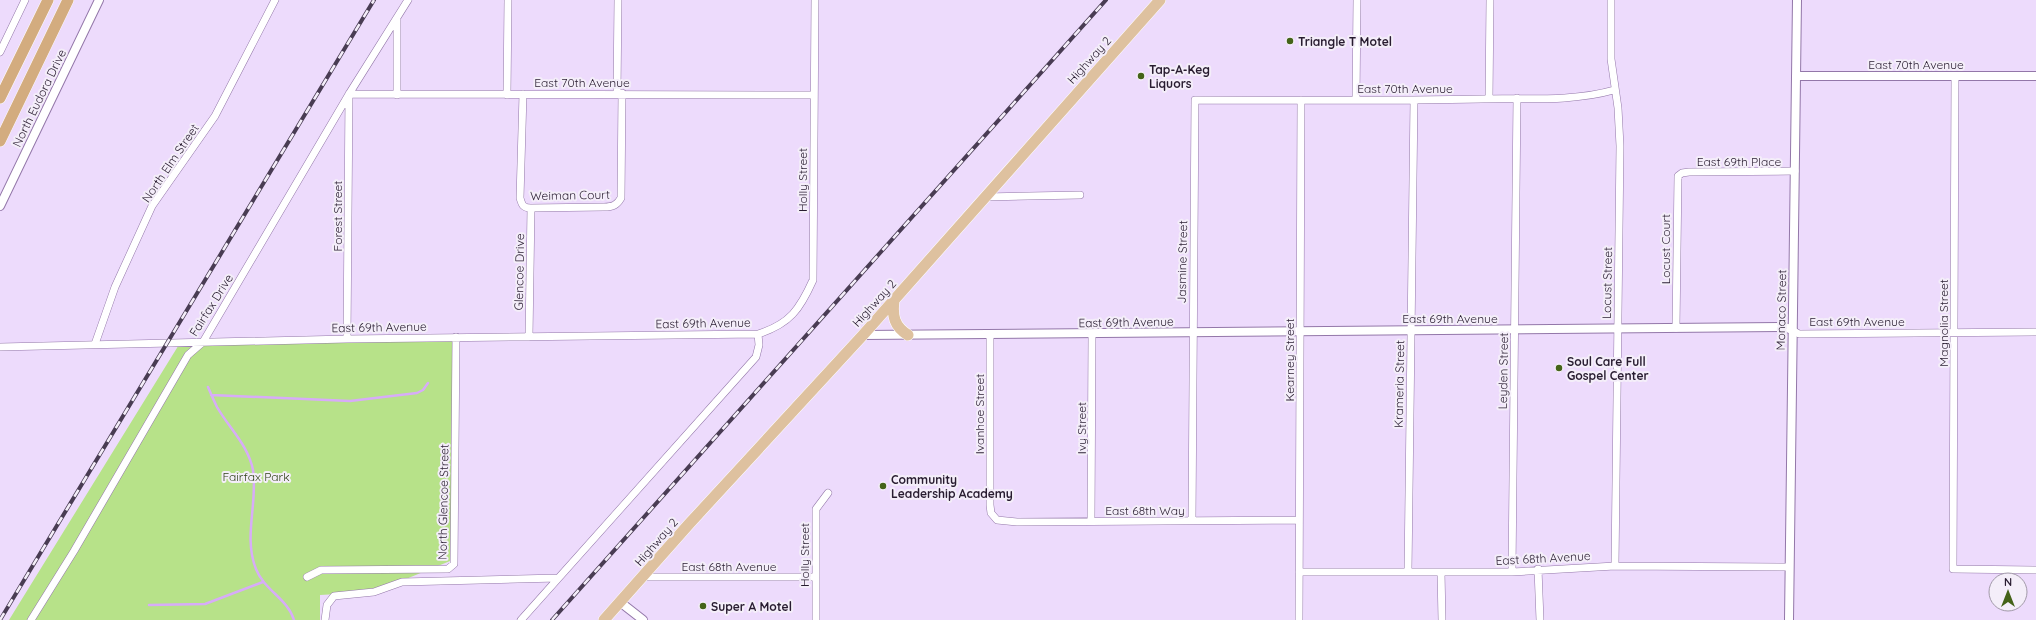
<svg xmlns="http://www.w3.org/2000/svg" width="2036" height="620" font-family="Quicksand,sans-serif">
	<style>
		.green { fill: #b7e289 }
		.lines { fill: none; stroke-linecap: round; stroke-linejoin: round }
		.stream { stroke: #d7acf8; stroke-width: 2.5 }
		.minor-casing { stroke: #9377a9; stroke-width: 8 }
		.tertiary-casing { stroke: #9377a9; stroke-width: 10 }
		.primary-casing { stroke: #fff; stroke-width: 12 }
		.trunk-casing { stroke: #fff; stroke-width: 12 }
		.minor { stroke: #fff; stroke-width: 7 }
		.tertiary { stroke: #fff; stroke-width: 8 }
		.primary { stroke: #dec19f; stroke-width: 11 }
		.trunk { stroke: #d3ac7f; stroke-width: 11 }
		.rail-casing { stroke: #493c53; stroke-width: 4 }
		.rail { stroke: #f4eef9; stroke-width: 2.5; stroke-dasharray: 8; stroke-linecap: butt }
		.poi-dot { fill: #446318; stroke: #f4eef9; stroke-width: 1.5 }
		.labels { text-anchor: middle; dominant-baseline: central; stroke-width: 4; stroke-linejoin: round; paint-order: stroke }
		.poi-label { font-size: 12px; font-weight: bold; fill: #281c30; stroke: #f4eef9; text-anchor: start }
		.street-label { font-size: 12px; fill: #281c30; stroke: #f4eef9 }
		.park-label { font-size: 12px; fill: #2e4117; stroke: #f4eef9 }
	</style>
	<rect width="100%" height="100%" fill="#eddbfc"/>
	<!-- green -->
	<path class="green" d="M456 337 455 559 374 592 320 595V620H9L180 343Z"/>
	<g class="lines">
		<!-- stream -->
		<path class="stream" d="M208 387C211 394 214 401 217 407 229 428 248 445 253 470 258 503 243 537 256 569 264 590 288 599 294 620
			M211 395 350 401 417 393 423 390 428 383
			M149 605 205 604 263 582"/>
		<defs>
			<path id="minor" d="M1611 0V59L1618 108 1620 146 1615 566
				M397 19V95
				M0 52 25 0
				M1955 76 1953 569 2036 570
				M617 93 618 0
				M523 94 520 198C522 205 523 208 531 208L604 207C613 207 617 205 621 198L622 93
				M507 95 508 0
				M1489 99 1490 0
				M1356 100 1357 0
				M986 197 1080 195
				M1676 328 1678 176 1682 173 1689 172 1795 171
				M1792 330 1799 334 2036 332
				M990 335V505L991 513 997 520 1017 522 1299 520
				M529 337 531 208
				M347 339 349 94 814 95
				M95 344 115 287 152 206 215 116 275 0
				M0 347 347 339 758 334C790 324 800 309 813 280L815 0
				M1091 521 1092 335
				M1192 521 1195 100C1291 100 1386 101 1482 99 1526 98 1572 102 1614 90
				M1538 569 1540 620
				M1299 572H1512L1615 566 1789 567
				M1408 572 1414 100
				M1441 572 1442 620
				M1512 572 1517 98
				M307 577 321 570 448 569 454 564 456 337
				M643 577H816
				M31 620 74 551 188 355 203 342 349 94 408 0
				M325 620 327 605 334 596 374 592 402 582 558 578
				M521 620 756 357 759 345 758 334
				M816 620V509L828 493
				M1299 620 1301 100"/>
			<path id="tertiary" d="M1796 76H2036
				M0 206 99 0
				M863 335 1785 327 1792 330
				M620 602 643 620
				M1789 620 1797 0"/>
			<path id="primary" d="M894 300C892 316 894 326 908 335
				M604 620 689 524 863 335 1160 0"/>
			<path id="trunk" d="M0 98 48 0
				M0 141 68 0"/>
		</defs>
		<!-- minor casing -->
		<use href="#minor" class="minor-casing"/>
		<!-- tertiary casing -->
		<use href="#tertiary" class="tertiary-casing"/>
		<!-- primary casing -->
		<use href="#primary" class="primary-casing"/>
		<!-- trunk casing -->
		<use href="#trunk" class="trunk-casing"/>
		<!-- minor -->
		<use href="#minor" class="minor"/>
		<!-- tertiary -->
		<use href="#tertiary" class="tertiary"/>
		<!-- primary -->
		<use href="#primary" class="primary"/>
		<!-- trunk -->
		<use href="#trunk" class="trunk"/>
		<defs>
			<path id="rail" d="M0 620 374 0
				M552 620 1106 0"/>
		</defs>
		<!-- rail casing -->
		<use href="#rail" class="rail-casing"/>
		<!-- rail -->
		<use href="#rail" class="rail"/>
	</g>
	<!-- markers -->
	<g class="poi-dot">
		<circle cx="1290" cy="41" r="4"/>
		<circle cx="1141" cy="76" r="4"/>
		<circle cx="1559" cy="368" r="4"/>
		<circle cx="883" cy="486" r="4"/>
		<circle cx="703" cy="606" r="4"/>
	</g>
	<g class="labels">
		<!-- poi labels -->
		<g class="poi-label">
			<text x="1298" y="41">Triangle T Motel</text>
			<text x="1149" y="69">Tap-A-Keg<tspan x="1149" dy="14">Liquors</tspan></text>
			<text x="1567" y="361">Soul Care Full<tspan x="1567" dy="14">Gospel Center</tspan></text>
			<text x="891" y="479">Community<tspan x="891" dy="14">Leadership Academy</tspan></text>
			<text x="711" y="606">Super A Motel</text>
		</g>
		<!-- street labels -->
		<g class="street-label">
			<text transform="translate(1089 60) rotate(-48)">Highway 2</text>
			<text x="1916" y="64">East 70th Avenue</text>
			<text x="582" y="82">East 70th Avenue</text>
			<text x="1405" y="88">East 70th Avenue</text>
			<text transform="translate(39 98) rotate(-64)">North Eudora Drive</text>
			<text x="1739" y="161">East 69th Place</text>
			<text transform="translate(170 163) rotate(-56)">North Elm Street</text>
			<text transform="translate(802 180) rotate(-90)">Holly Street</text>
			<text transform="translate(570 195) rotate(-1)">Weiman Court</text>
			<text transform="translate(337 216) rotate(-90)">Forest Street</text>
			<text transform="translate(1665 249) rotate(-90)">Locust Court</text>
			<text transform="translate(1182 262) rotate(-89)">Jasmine Street</text>
			<text transform="translate(519 272) rotate(-89)">Glencoe Drive</text>
			<text transform="translate(1607 283) rotate(-89)">Locust Street</text>
			<text transform="translate(874 303) rotate(-48)">Highway 2</text>
			<text transform="translate(211 305) rotate(-58)">Fairfax Drive</text>
			<text transform="translate(1781 310) rotate(-89)">Monaco Street</text>
			<text x="1450" y="318">East 69th Avenue</text>
			<text x="1857" y="321">East 69th Avenue</text>
			<text transform="translate(1126 322) rotate(-1)">East 69th Avenue</text>
			<text transform="translate(703 323) rotate(-1)">East 69th Avenue</text>
			<text transform="translate(1943 323) rotate(-90)">Magnolia Street</text>
			<text transform="translate(379 327) rotate(-1)">East 69th Avenue</text>
			<text transform="translate(1289 360) rotate(-90)">Kearney Street</text>
			<text transform="translate(1503 371) rotate(-89)">Leyden Street</text>
			<text transform="translate(1399 384) rotate(-89)">Krameria Street</text>
			<text transform="translate(979 414) rotate(-90)">Ivanhoe Street</text>
			<text transform="translate(1081 428) rotate(-90)">Ivy Street</text>
			<text transform="translate(443 502) rotate(-89)">North Glencoe Street</text>
			<text x="1145" y="510">East 68th Way</text>
			<text transform="translate(656 542) rotate(-49)">Highway 2</text>
			<text transform="translate(804 555) rotate(-90)">Holly Street</text>
			<text transform="translate(1543 558) rotate(-3)">East 68th Avenue</text>
			<text x="729" y="566">East 68th Avenue</text>
		</g>
		<!-- park labels -->
		<g class="park-label">
			<text x="256" y="476">Fairfax Park</text>
		</g>
	</g>
	<!-- north arrow -->
	<g transform="translate(2008 592)"><circle r="19" fill="#f4eef9" stroke="#a29aa9"/>
	<path d="M0-3L7 15L0 10L-7 15Z" fill="#446318"/>
	<text y="-6" font-size="11" font-weight="bold" text-anchor="middle" fill="#281c30">N</text>
	</g>
</svg>
